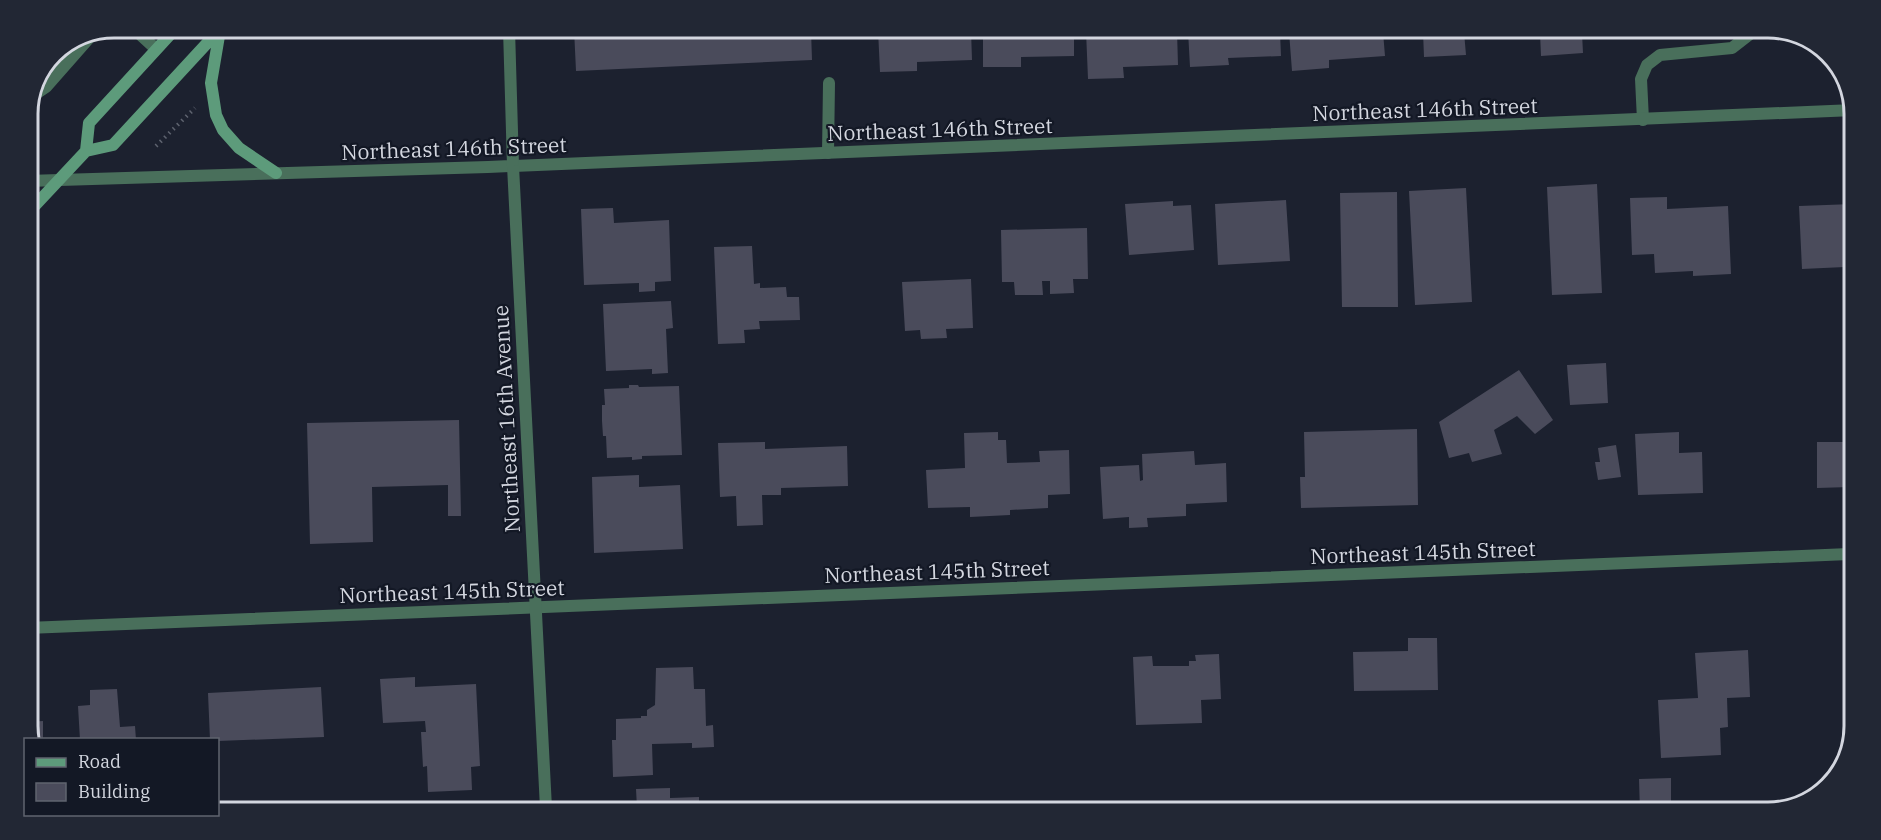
<svg xmlns="http://www.w3.org/2000/svg" width="1881" height="840" font-family="'IBM Plex Serif',serif">
	<style>
		.building { fill: #4a4b5b }
		.lines { fill: none; stroke-linecap: round; stroke-linejoin: round }
		.path { stroke: #5e636f; stroke-width: 4; stroke-dasharray: 1.5 4.5; stroke-linecap: butt }
		.service { stroke: #496f5b; stroke-width: 12 }
		.minor { stroke: #496f5b; stroke-width: 12 }
		.tertiary { stroke: #496f5b; stroke-width: 12 }
		.secondary { stroke: #5d9b7b; stroke-width: 12 }
		.labels { text-anchor: middle; dominant-baseline: central; stroke-width: 4.5; stroke-linejoin: round; paint-order: stroke }
		.street-label { font-size: 21px; fill: #d3d6df; stroke: #131825 }
		.rim { fill: none; stroke: #d3d6df; stroke-width: 3 }
	</style>
	<rect width="100%" height="100%" fill="#1c212f"/>
	<!-- building -->
	<path class="building" d="M574 29 811 30 812 60 576 71Z
		M878 30H971L972 60 917 62V71L880 72Z
		M983 30 1074 31V56L1021 57V67H983Z
		M1086 31H1177L1178 65 1123 67 1124 78 1088 79Z
		M1188 31 1280 32 1281 56 1228 58 1229 65 1190 67Z
		M1289 32H1383L1385 56 1329 60V68L1292 71Z
		M1423 32H1464L1466 55 1424 57Z
		M1540 33H1582L1583 53 1541 56Z
		M1597 184 1602 293 1552 295 1547 187Z
		M1466 188 1472 302 1415 305 1409 191Z
		M1397 192 1398 307H1342L1340 193Z
		M1667 197V209L1728 206 1731 274 1693 276V271L1655 273 1654 254 1632 255 1630 198Z
		M1286 200 1290 261 1218 265 1215 204Z
		M1173 201V206L1191 205 1194 250 1129 255 1125 204Z
		M1853 204 1852 259H1845V267L1802 269 1799 206Z
		M613 208 614 223 669 220 671 281 655 282V291L639 292V283L584 285 581 209Z
		M1087 228 1088 279H1073L1074 293 1050 294V281H1042L1043 295H1015L1014 282H1002L1001 230Z
		M752 246 754 284 760 283V288L786 287 787 297H799L800 320 759 321 760 329 744 330 745 343 718 344 714 247Z
		M971 279 973 328 946 329 947 338 921 339 920 330 905 331 902 282Z
		M671 301 673 328 666 329 668 373 652 374V369L606 371 603 304Z
		M1606 363 1608 403 1570 405 1567 365Z
		M1519 370 1553 420 1535 434 1517 416 1494 430 1502 454 1472 462 1469 453 1449 458 1439 422Z
		M629 385H638L639 387 679 386 682 455 642 456V459L632 460V457L607 458 606 436H603L602 421V405H605L604 389 629 388Z
		M459 420 461 516H448V485L372 487 373 542 310 544 307 423Z
		M1417 429 1418 505 1301 508 1300 477H1305L1304 432Z
		M998 432V440H1006L1007 463 1040 462 1039 451 1069 450 1070 494 1048 495V508L1010 510V515L970 517V507L928 508 926 470 965 468 964 433Z
		M1679 432V453L1702 452 1703 493 1638 495 1635 434Z
		M765 442V449L847 446 848 486 781 488V495H762L763 525 737 526 736 496 720 497 718 443Z
		M1817 442H1850V487L1817 488Z
		M1616 445 1621 477 1598 480 1595 462H1600L1598 448Z
		M1194 451 1195 465 1226 463 1227 502 1186 504V516L1147 518 1148 527 1129 528V517L1103 519 1100 467 1139 465 1140 481 1143 480 1142 454Z
		M639 475V487L680 485 683 549 594 553 592 477Z
		M1408 638H1437L1438 690 1354 691 1353 652 1408 651Z
		M1748 650 1750 697 1727 698 1728 727 1720 728 1721 755 1661 758 1658 700 1698 698 1695 653Z
		M1219 654 1221 699 1201 700 1202 723 1136 725 1133 657 1152 656 1153 666H1189V661H1196L1195 655Z
		M693 667 694 689H705L706 726 713 725 714 747 692 748V743L652 744 653 775 613 777 612 740H616V719L641 718V716H647V710L655 705 656 668Z
		M415 677V687L476 684 480 766 471 767 472 790 428 792 427 766 423 767 421 732H426L425 721 383 723 380 679Z
		M321 687 324 737 218 741V740H210L208 693Z
		M117 689 120 727 135 726 136 740H80L78 706 90 705V690Z
		M43 721V740H30L27 722Z
		M1671 778V813L1640 812 1639 779Z
		M670 788V798L699 797V809L637 808 636 789Z
		M407 802V808L384 807V803Z"/>
	<g class="lines">
		<!-- path -->
		<path class="path" d="M156 146 195 108"/>
		<!-- service -->
		<path class="service" d="M132 27 156 49
			M34 95 46 87 90 37
			M1643 120 1641 79 1647 65 1660 55 1732 48 1750 34
			M828 153 829 83"/>
		<!-- minor -->
		<path class="minor" d="M27 181 488 167 1854 110
			M27 628 1849 554"/>
		<!-- tertiary -->
		<path class="tertiary" d="M509 29 513 166 546 808"/>
		<!-- secondary -->
		<path class="secondary" d="M220 30 211 83 216 115 223 130 239 148 276 173
			M86 151 113 145 222 27
			M27 214 86 151 89 123 177 27"/>
	</g>
	<g class="labels">
		<!-- street labels -->
		<g class="street-label">
			<text transform="translate(1425 109) rotate(-2)">Northeast 146th Street</text>
			<text transform="translate(940 129) rotate(-2)">Northeast 146th Street</text>
			<text transform="translate(454 148) rotate(-2)">Northeast 146th Street</text>
			<text transform="translate(506 419) rotate(-93)">Northeast 16th Avenue</text>
			<text transform="translate(1423 552) rotate(-2)">Northeast 145th Street</text>
			<text transform="translate(937 571) rotate(-2)">Northeast 145th Street</text>
			<text transform="translate(452 591) rotate(-2)">Northeast 145th Street</text>
		</g>
	</g>
	<!-- crop -->
	<path d="M0 0H1881V840H0ZM114 38H1768A76 76 0 0 1 1844 114V726A76 76 0 0 1 1768 802H114A76 76 0 0 1 38 726V114A76 76 0 0 1 114 38Z" fill="#222734" fill-rule="evenodd"/>
	<path class="rim" d="M114 38H1768A76 76 0 0 1 1844 114V726A76 76 0 0 1 1768 802H114A76 76 0 0 1 38 726V114A76 76 0 0 1 114 38Z"/>
	<!-- legend -->
	<rect x="24" y="738" width="195" height="78" fill="#131825" stroke="#60646f" stroke-width="1.5"/>
	<rect x="36" y="758" width="30" height="9" fill="#5d9b7b" stroke="#60646f" stroke-width="1.5"/>
	<text x="78" y="768" font-size="18" fill="#d3d6df">Road</text>
	<rect x="36" y="783" width="30" height="18" fill="#4a4b5b" stroke="#60646f" stroke-width="1.5"/>
	<text x="78" y="798" font-size="18" fill="#d3d6df">Building</text>
</svg>
